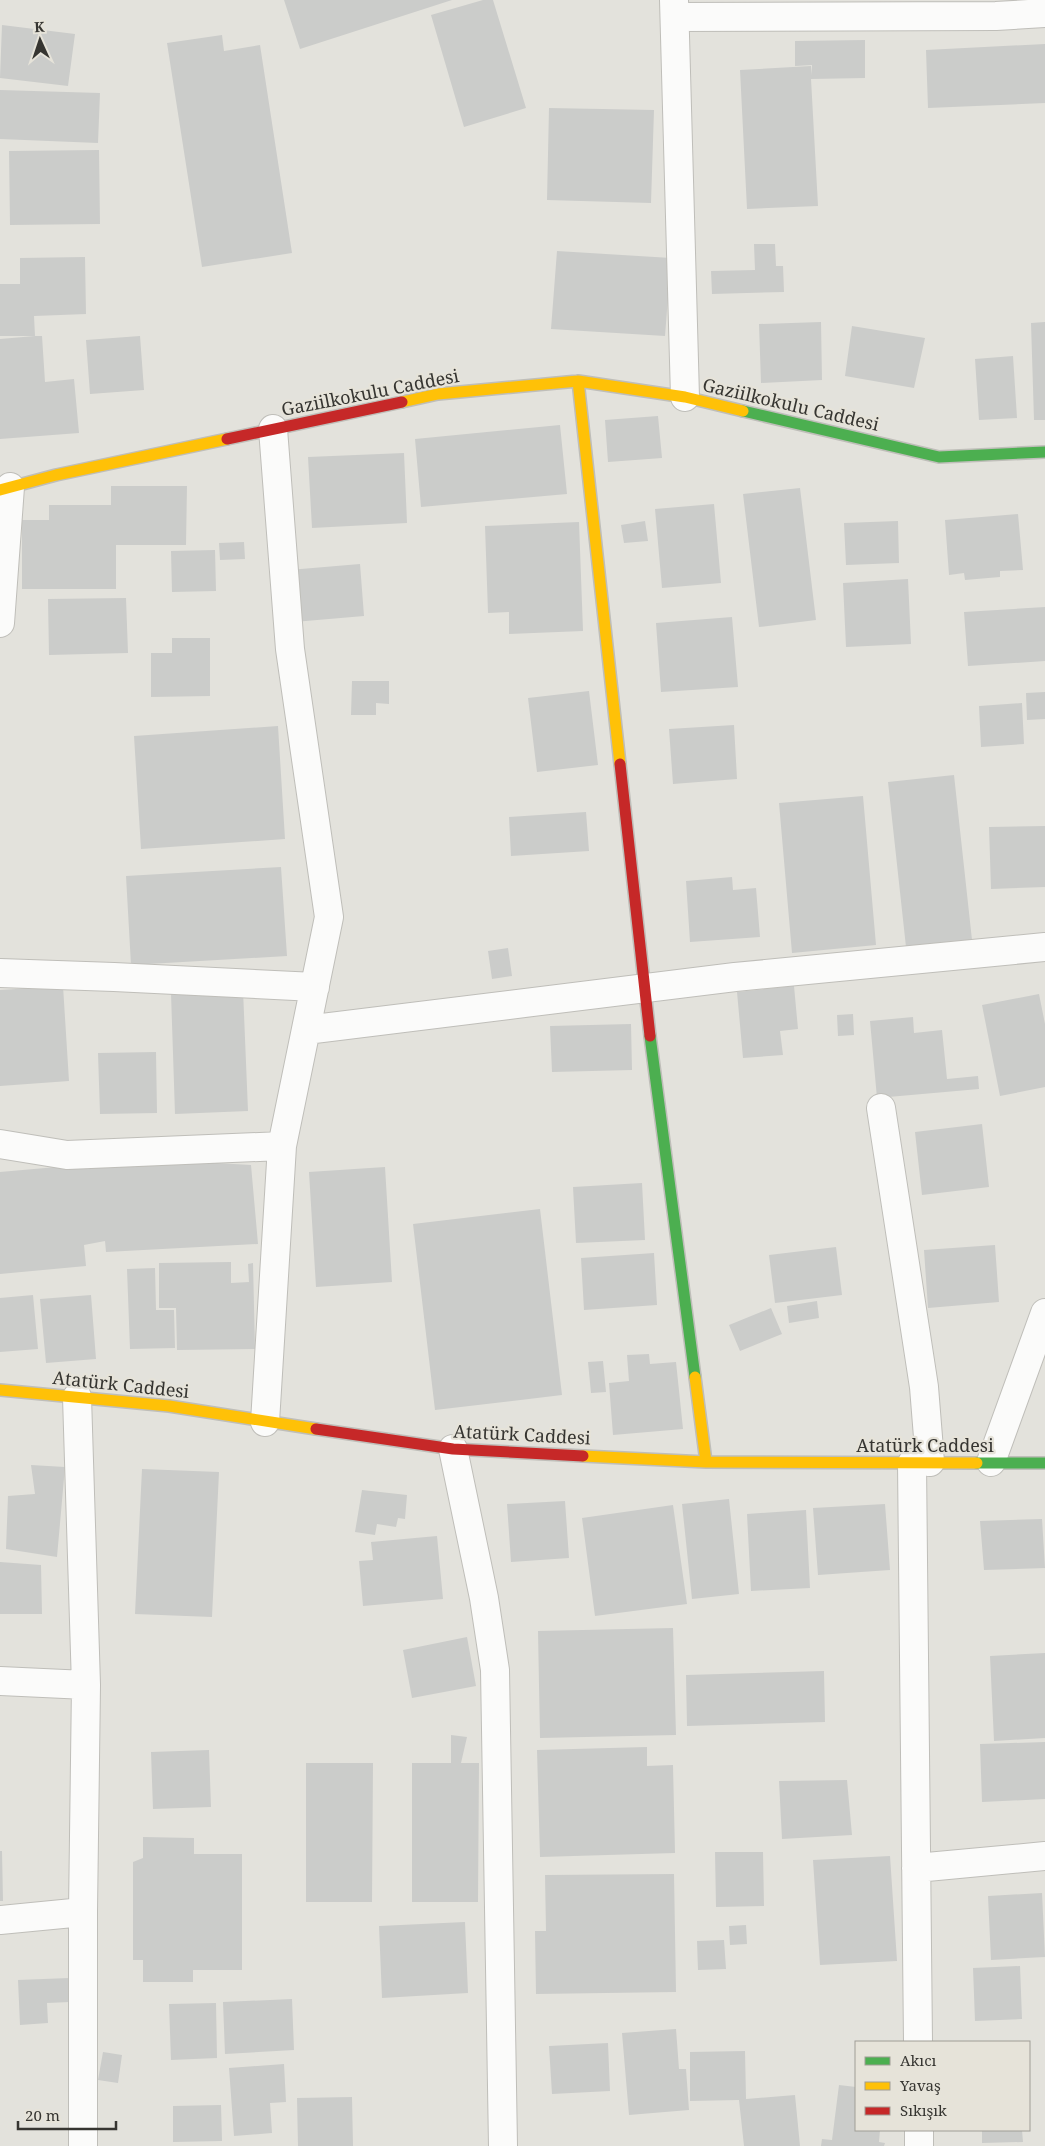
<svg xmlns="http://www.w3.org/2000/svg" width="1045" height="2146" font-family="'Noto Serif',serif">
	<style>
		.building { fill: #cbccca }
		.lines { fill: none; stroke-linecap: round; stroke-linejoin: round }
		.street-casing { stroke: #bfbeb9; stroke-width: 30 }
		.fast-casing { stroke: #bfbeb9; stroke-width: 14 }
		.slow-casing { stroke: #bfbeb9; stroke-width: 14 }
		.jam-casing { stroke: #bfbeb9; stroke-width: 14 }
		.street { stroke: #fbfbfa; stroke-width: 28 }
		.fast { stroke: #4caf50; stroke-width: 11 }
		.slow { stroke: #ffc107; stroke-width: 11 }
		.jam { stroke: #c62828; stroke-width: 11 }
		.labels { text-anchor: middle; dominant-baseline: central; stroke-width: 4.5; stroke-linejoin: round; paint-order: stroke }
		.street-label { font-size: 18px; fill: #363531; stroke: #e6e3d9 }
	</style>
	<rect width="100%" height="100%" fill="#e3e2dc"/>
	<!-- building -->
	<path class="building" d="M284 0H452L300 49Z
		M483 0H493L526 108 464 127 431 15Z
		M2 25 75 34 68 86 0 78Z
		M222 35 224 51 260 45 292 253 202 267 167 43Z
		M865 40V78L811 79 818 206 747 209 740 70 811 66 812 75V65L795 66V41Z
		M1045 44V103L928 108 926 50Z
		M0 90 100 93 98 143 0 139Z
		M549 108 654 110 651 203 547 200Z
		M99 150 100 224 10 225 9 151Z
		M754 244H775L776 266H783L784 292 712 294 711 271 755 270Z
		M557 251 671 258 665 336 551 329Z
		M85 257 86 314 34 316 35 336H0V284H20V258Z
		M821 322 822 380 761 383 759 324Z
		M1045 322V420H1034L1031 323Z
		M852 326 925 338 914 388 845 376Z
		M35 336H42L45 382 74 379 79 433 0 439V339Z
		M140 336 144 390 90 394 86 340Z
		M1013 356 1017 418 979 420 975 359Z
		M658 416 662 458 608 462 605 420Z
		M560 425 567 494 421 507 415 439Z
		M404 453 407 523 312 528 308 457Z
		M111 486H187L186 545H116V589H22V520H49V505H111Z
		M800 488 816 620 759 627 743 494Z
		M714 504 721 583 662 588 655 509Z
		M1018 514 1023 570 1000 571V577L965 580 964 573 949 575 945 520Z
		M645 521 648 541 624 543 621 525Z
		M898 521 899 563 846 565 844 523Z
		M579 522 583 631 509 634V612L488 613 485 526Z
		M244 542 245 559 220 560 219 543Z
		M215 550 216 591 172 592 171 551Z
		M360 564 364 616 294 622 289 570Z
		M908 579 911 644 846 647 843 583Z
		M126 598 128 653 49 655 48 599Z
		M1045 607V661L968 666 964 612Z
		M732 617 738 687 661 692 656 623Z
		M172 638H210V696L151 697V653H172Z
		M352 681H389V704L376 703V715H351Z
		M589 691 598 765 537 772 528 698Z
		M1045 692V719L1027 720 1026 693Z
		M1022 703 1024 744 981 747 979 706Z
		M734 725 737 779 673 784 669 729Z
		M278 726 285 839 141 849 134 736Z
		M954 775 972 940 906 947 888 782Z
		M863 796 876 945 792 953 779 803Z
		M586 812 589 851 511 856 509 817Z
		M1045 826V887L991 889 989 827Z
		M281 867 287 956 131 965 126 876Z
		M732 877 733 890 756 888 760 937 690 942 686 881Z
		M508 948 512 976 492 979 488 951Z
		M63 986 69 1081 0 1086V990Z
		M794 986 798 1029 780 1031 783 1055 743 1058 737 992Z
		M243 990 248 1111 175 1114 171 993Z
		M1039 994 1045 1024V1087L1000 1096 982 1005Z
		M853 1014 854 1035 838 1036 837 1015Z
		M913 1017 914 1033 942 1030 947 1079 978 1076 979 1089 877 1098 870 1021Z
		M631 1024 632 1070 552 1072 550 1026Z
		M156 1052 157 1113 100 1114 98 1053Z
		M982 1124 989 1187 922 1195 915 1132Z
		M147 1159 251 1165 258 1244 106 1252 105 1241 84 1245 86 1266 0 1274V1172Z
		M385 1167 392 1282 316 1287 309 1172Z
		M642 1183 645 1240 576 1243 573 1187Z
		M540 1209 562 1395 435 1410 413 1224Z
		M995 1245 999 1302 928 1308 924 1250Z
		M836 1247 842 1295 775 1303 769 1255Z
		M654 1253 657 1305 584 1310 581 1258Z
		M231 1262V1283L249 1282 248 1264 253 1263 255 1349 177 1350 176 1308H159V1263Z
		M155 1268 156 1310H174L175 1348 130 1349 127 1269Z
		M33 1295 38 1349 0 1352V1298Z
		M91 1295 96 1359 46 1363 40 1299Z
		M817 1301 819 1318 789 1323 787 1306Z
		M771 1308 782 1334 740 1351 729 1325Z
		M649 1354 650 1364 676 1362 683 1429 613 1435 609 1383 629 1381 627 1355Z
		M603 1361 606 1392 591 1393 588 1362Z
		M31 1465 65 1467 57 1557 6 1549 8 1496 35 1494Z
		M142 1469 219 1472 212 1617 135 1614Z
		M362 1490 407 1495 405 1519 398 1518 396 1527 377 1524 375 1535 355 1532Z
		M729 1499 739 1594 692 1599 682 1504Z
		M565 1501 569 1558 511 1562 507 1504Z
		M885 1504 890 1570 818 1575 813 1508Z
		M673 1505 687 1604 595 1616 582 1518Z
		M806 1510 810 1588 751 1591 747 1514Z
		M1042 1519 1045 1568 984 1570 980 1521Z
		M437 1536 443 1599 363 1606 359 1561 373 1560 371 1542Z
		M0 1562 41 1565 42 1614H0Z
		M673 1628 676 1735 540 1738 538 1631Z
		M467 1637 476 1686 412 1698 403 1650Z
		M1045 1653V1738L994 1741 990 1656Z
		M824 1671 825 1722 687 1726 686 1675Z
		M451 1735 467 1737 461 1763H479L478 1902H412V1763H451Z
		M1045 1742V1799L982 1802 980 1744Z
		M647 1747V1766L673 1765 675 1853 540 1857 537 1750Z
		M209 1750 211 1807 153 1809 151 1752Z
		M306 1763H373L372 1902H306Z
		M847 1780 852 1835 782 1839 779 1781Z
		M143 1837 194 1838V1854H242V1970H193V1982H143V1960H133V1862L143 1858Z
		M0 1851H2L3 1901H0Z
		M715 1852H763L764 1906 716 1907Z
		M890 1856 897 1961 820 1965 813 1860Z
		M674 1874 676 1992 536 1994 535 1931H546L545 1875Z
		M1042 1893 1045 1957 991 1960 988 1896Z
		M465 1922 468 1993 382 1998 379 1926Z
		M746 1925 747 1944 730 1945 729 1926Z
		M724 1940 726 1969 698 1970 697 1941Z
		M1020 1966 1022 2019 975 2021 973 1968Z
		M69 1978 70 2002 47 2003 48 2023 20 2025 18 1980Z
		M292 1999 294 2050 225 2054 223 2002Z
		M216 2003 217 2058 171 2060 169 2004Z
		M676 2029 679 2069H686L689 2110 629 2115 622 2033Z
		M608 2043 610 2091 552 2094 549 2046Z
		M745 2051 746 2099 795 2095 800 2146H744L739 2100 690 2101V2052Z
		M103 2052 122 2055 118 2083 98 2080Z
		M284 2064 286 2102 270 2103 272 2133 234 2136 229 2068Z
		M839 2085 856 2087V2130H880L879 2142 885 2143 884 2146H821L822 2139 832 2140Z
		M352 2097 353 2146H298L297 2098Z
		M221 2105 222 2141 173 2142V2106Z
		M982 2130H1022L1023 2142 982 2143Z"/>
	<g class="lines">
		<defs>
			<path id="street" d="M674 0 685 397
				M676 17 996 16 1045 13
				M0 623 10 487
				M0 973 114 977 315 987
				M306 1030 735 977 1045 947
				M881 1108 924 1387 930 1462
				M0 1144 67 1155 282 1146
				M77 1397 86 1685 83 1912V2146
				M265 1422 282 1146 329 917 290 649 273 429
				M453 1449 484 1598 495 1670 503 2146
				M991 1462 1045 1313
				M912 1463 918 2042
				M0 1681 86 1685
				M916 1868 1045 1856
				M0 1920 83 1912
				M919 2130V2146"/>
			<path id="fast" d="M743 411 939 457 1045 452
				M650 1036 695 1377
				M977 1463H1045"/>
			<path id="slow" d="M578 381 620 764
				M402 402 438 394 578 381 685 397 743 411
				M0 490 56 475 227 439
				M695 1377 706 1462
				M0 1390 169 1406 316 1429
				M583 1456 706 1462 977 1463"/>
			<path id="jam" d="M227 439 402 402
				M620 764 650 1036
				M316 1429 453 1449 583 1456"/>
		</defs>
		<!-- street casing -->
		<use href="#street" class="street-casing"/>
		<!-- fast casing -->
		<use href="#fast" class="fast-casing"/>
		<!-- slow casing -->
		<use href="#slow" class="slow-casing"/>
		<!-- jam casing -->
		<use href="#jam" class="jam-casing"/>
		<!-- street -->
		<use href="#street" class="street"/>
		<!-- fast -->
		<use href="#fast" class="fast"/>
		<!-- slow -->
		<use href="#slow" class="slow"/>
		<!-- jam -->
		<use href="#jam" class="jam"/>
	</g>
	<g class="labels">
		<!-- street labels -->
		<g class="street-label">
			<text transform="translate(370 392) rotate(-11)">Gaziilkokulu Caddesi</text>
			<text transform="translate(791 404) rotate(13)">Gaziilkokulu Caddesi</text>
			<text transform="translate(121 1384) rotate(6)">Atatürk Caddesi</text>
			<text transform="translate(522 1434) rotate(3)">Atatürk Caddesi</text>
			<text x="925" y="1445">Atatürk Caddesi</text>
		</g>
	</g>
	<!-- legend -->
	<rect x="855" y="2041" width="175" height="90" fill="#e6e3d9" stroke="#a09d96"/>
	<rect x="865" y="2057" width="25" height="8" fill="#4caf50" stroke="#a09d96"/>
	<text x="900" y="2066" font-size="15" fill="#363531">Akıcı</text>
	<rect x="865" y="2082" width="25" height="8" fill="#ffc107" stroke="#a09d96"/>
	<text x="900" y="2091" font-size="15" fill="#363531">Yavaş</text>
	<rect x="865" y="2107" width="25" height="8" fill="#c62828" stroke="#a09d96"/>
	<text x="900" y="2116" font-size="15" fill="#363531">Sıkışık</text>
	<!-- north arrow -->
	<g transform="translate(40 40) rotate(357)" stroke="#e6e3d9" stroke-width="4" paint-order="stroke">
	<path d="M0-4L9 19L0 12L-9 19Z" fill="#363531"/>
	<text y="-8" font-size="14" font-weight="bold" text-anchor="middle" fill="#363531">K</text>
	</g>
	<!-- scale -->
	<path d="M18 2121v8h98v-8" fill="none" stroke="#363531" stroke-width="2.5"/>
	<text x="25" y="2121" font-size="15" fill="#363531" stroke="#e6e3d9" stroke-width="4" paint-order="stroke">20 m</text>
</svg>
